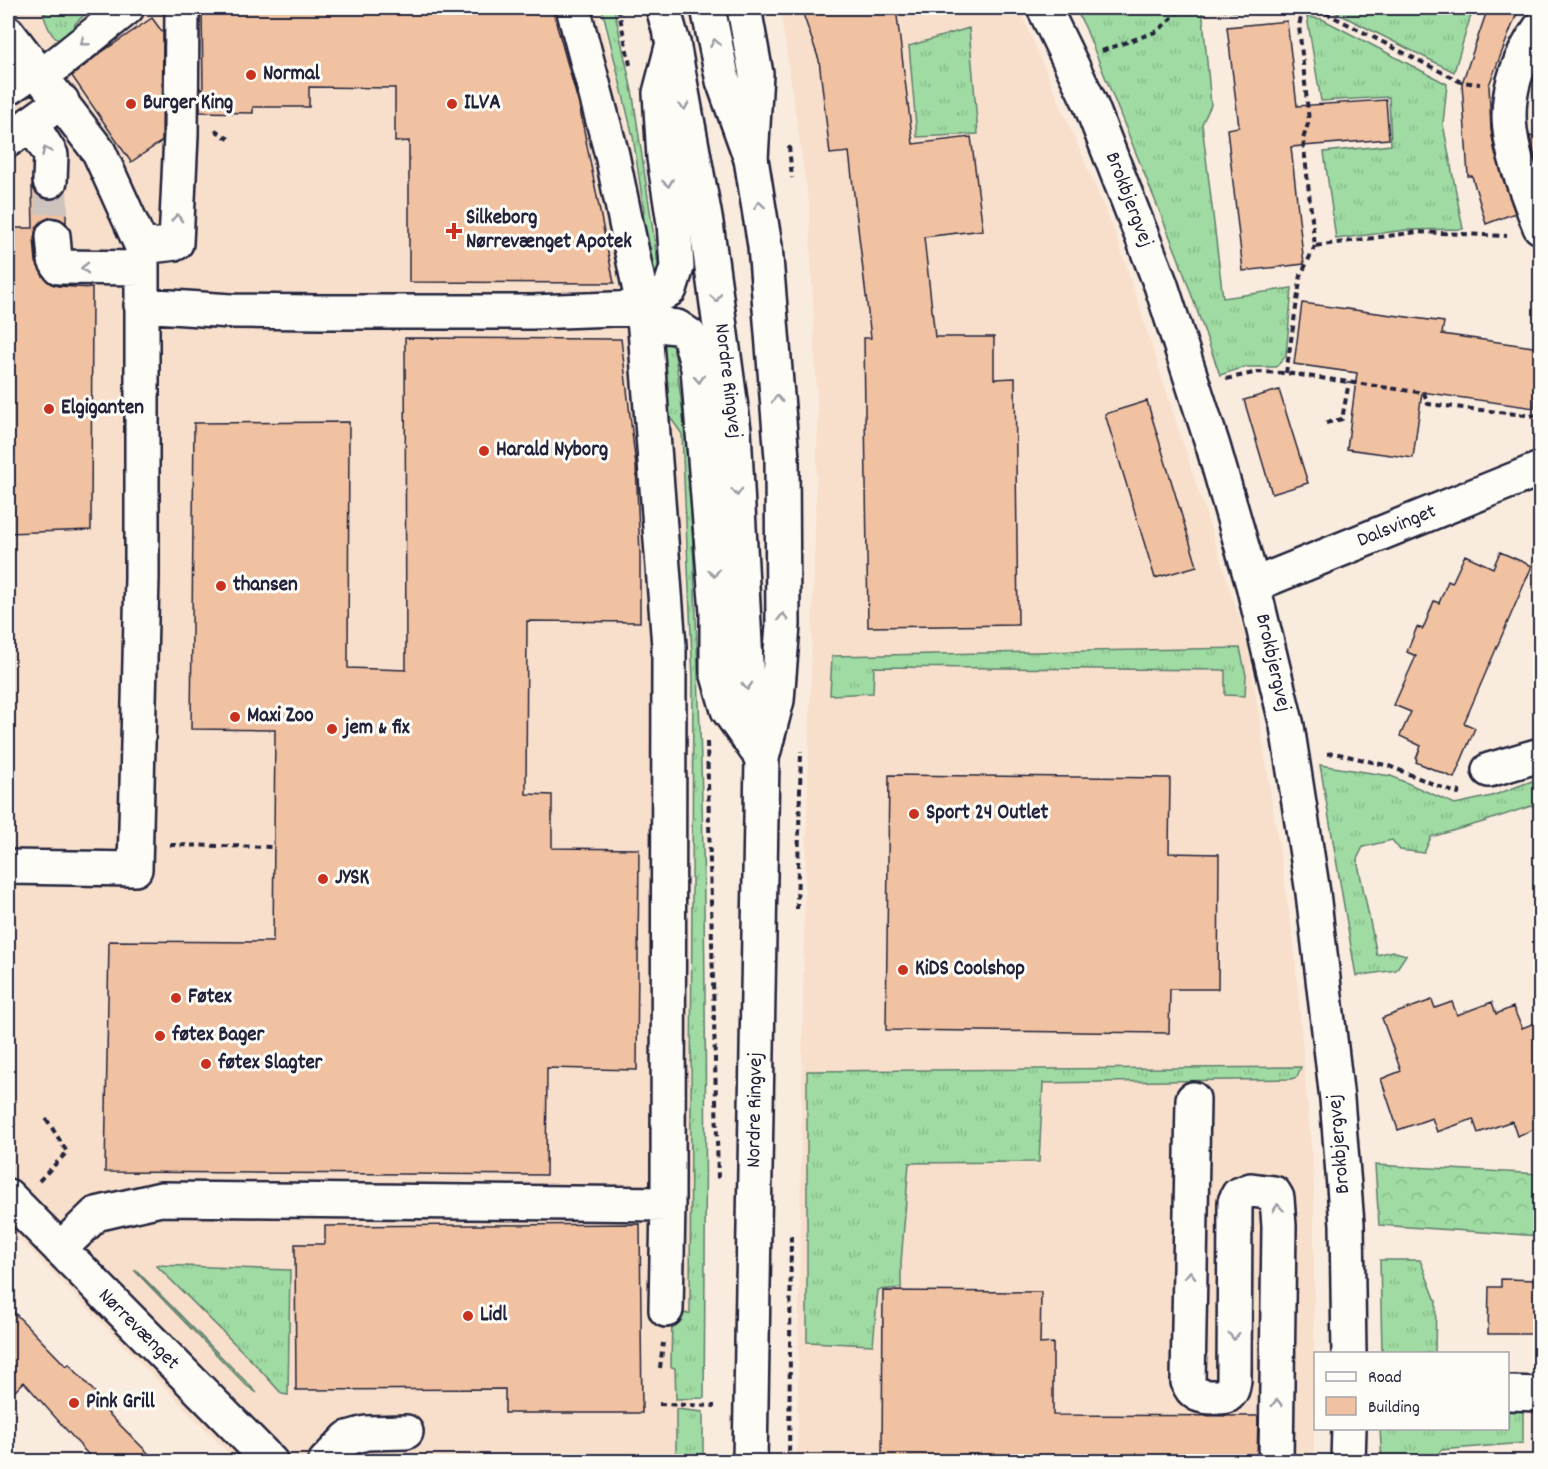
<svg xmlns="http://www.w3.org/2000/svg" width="1548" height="1469" font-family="Dekko,sans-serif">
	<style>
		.built { fill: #f7dfcb }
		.grass { fill: url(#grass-tufts); stroke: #607e6e; stroke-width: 1.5 }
		.forest { fill: url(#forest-crowns); stroke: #607e6e; stroke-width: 1.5 }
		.building { fill: #f1c2a1; stroke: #22223b; stroke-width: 1.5 }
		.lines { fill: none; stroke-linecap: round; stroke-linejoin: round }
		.minor-tunnel { stroke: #cec3bd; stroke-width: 33; stroke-dasharray: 33 16; stroke-linecap: butt }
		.minor-casing { stroke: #22223b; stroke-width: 38 }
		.major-casing { stroke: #22223b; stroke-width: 38 }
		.path { stroke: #22223b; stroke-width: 4; stroke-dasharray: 6 4.5; stroke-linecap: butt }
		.minor { stroke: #fdfcf7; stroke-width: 33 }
		.major { stroke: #fdfcf7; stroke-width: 33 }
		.oneway { stroke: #9a9aa2 }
		.poi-dot { fill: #c8321e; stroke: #fdfcf7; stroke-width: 2 }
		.labels { text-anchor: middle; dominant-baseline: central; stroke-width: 6; stroke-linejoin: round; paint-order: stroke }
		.poi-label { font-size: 21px; font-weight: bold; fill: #22223b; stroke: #fdfcf7; text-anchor: start }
		.street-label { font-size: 21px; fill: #22223b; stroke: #fdfcf7 }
	</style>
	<defs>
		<pattern id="grass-tufts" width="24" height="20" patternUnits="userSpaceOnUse" patternTransform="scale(1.5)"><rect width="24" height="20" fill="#9fdba2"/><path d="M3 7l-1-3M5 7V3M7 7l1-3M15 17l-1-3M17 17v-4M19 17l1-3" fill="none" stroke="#89bc8c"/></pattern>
		<pattern id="forest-crowns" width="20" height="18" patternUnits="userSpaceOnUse" patternTransform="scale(1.5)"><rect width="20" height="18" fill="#9fdba2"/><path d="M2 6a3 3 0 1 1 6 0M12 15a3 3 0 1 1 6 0" fill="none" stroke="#89bc8c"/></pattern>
	</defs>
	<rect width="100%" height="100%" fill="#f9ebdd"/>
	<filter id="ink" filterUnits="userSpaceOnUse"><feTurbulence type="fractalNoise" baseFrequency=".0167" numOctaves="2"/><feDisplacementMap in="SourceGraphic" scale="12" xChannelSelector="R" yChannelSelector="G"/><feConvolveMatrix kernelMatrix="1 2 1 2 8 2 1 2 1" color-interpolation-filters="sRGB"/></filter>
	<g filter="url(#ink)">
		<!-- built -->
		<path class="built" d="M8 8H596L617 75 658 283 685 446 690 1100V1461H236L8 1227Z
			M780 8H1019L1116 235 1248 645 1294 945 1314 1183V1461H797L804 928 818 423 809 205Z"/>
		<!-- grass -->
		<path class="grass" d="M54 8H91L75 24 72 35 60 41C50 36 47 24 43 14Z
			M602 8H614L633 96 660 278 649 291 638 228 644 211 633 137Z
			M1075 8H1202L1211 105 1202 124 1223 298 1292 288 1286 356 1276 367H1245L1220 375 1178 257 1085 27Z
			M1327 8H1478L1470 18 1454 72Z
			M1307 17 1322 19 1447 84 1443 124 1463 229 1406 230 1336 239 1324 152 1391 145 1389 97 1321 101Z
			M969 28 978 134 917 137 909 46Z
			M653 327 673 343C694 470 695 600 700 729 707 952 706 1175 704 1398L676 1399 675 1368 671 1367 672 1315 690 1313 693 679 682 434 667 413Z
			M1240 648 1246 675 1245 696 1225 695V670L874 667 873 693 830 695 832 656Z
			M1320 765 1391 776 1455 804 1492 796 1540 778V803L1483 822 1431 837 1424 853 1400 850 1392 840 1363 847 1357 859 1377 955 1392 951 1406 955 1396 970 1356 976Z
			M1301 1067 1297 1077 1291 1079 1043 1083 1039 1162 909 1163 901 1263V1288L878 1290 873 1345 807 1342V1071Z
			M1380 1260H1420L1436 1301 1435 1353H1382Z
			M156 1265 290 1270 288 1395 282 1394 254 1363Z
			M135 1271H137L257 1393 247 1386Z
			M1508 1408 1523 1409V1443L1441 1450 1436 1458 1437 1461H1382L1380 1429 1508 1428Z
			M676 1409 703 1412V1461H676Z"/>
		<!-- forest -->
		<path class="forest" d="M1375 1165 1540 1174V1236L1379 1225Z"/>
		<!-- building -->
		<path class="building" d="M202 8H552L579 105 614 283 409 282V141L395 142V88L309 87V107H253V113L200 112V88L203 91Z
			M801 8H896L913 144 971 137 983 230 924 237 935 337H994V379L1015 378 1018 625 868 627 864 338H871L849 152 830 154 819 60Z
			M1488 8H1519L1489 85 1491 130 1495 153 1515 213 1486 224 1472 176H1468L1462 83Z
			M152 18 163 33 162 141 131 162 72 76 99 54Z
			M1287 21 1297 106 1386 100 1389 139 1291 147 1304 264 1243 271 1227 129 1239 127 1227 27Z
			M1530 136 1540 137V175L1532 146Z
			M32 186 40 196 49 200 58 198 66 190V223L60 219 51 217 42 221 36 229 34 238 36 262 43 276 50 283 58 286 92 288 91 530 8 533V228H33Z
			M1302 303 1444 322 1442 334 1540 348 1534 408 1422 392 1413 458 1347 449 1357 373 1294 364Z
			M405 338 621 339 636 466 640 553V622L527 621 526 794 552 795V848L639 849 637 1070 547 1068 546 1175 105 1172 109 941 273 942 275 730 191 729 194 423 349 422 348 668 406 670Z
			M1279 390 1308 483 1272 494 1244 400Z
			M1147 401 1197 566 1155 578 1105 414Z
			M1500 552 1532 566 1464 723 1475 728 1454 778 1416 762 1417 760 1416 759 1421 746 1400 736 1411 712 1394 705 1416 656 1407 652 1417 627 1423 629 1434 601 1439 603 1448 581 1452 583 1465 555 1493 568Z
			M889 775 1170 778 1169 853 1219 854 1218 989H1170L1169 1033 886 1030Z
			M1432 1000 1435 1008 1452 1002 1457 1015 1492 1002 1496 1014 1513 1007 1522 1028 1540 1021V1127L1517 1136 1512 1121 1478 1133 1473 1119 1437 1132 1432 1118 1398 1130 1381 1079 1401 1071 1382 1018Z
			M640 1224 642 1413H505V1389L296 1390 295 1244H325V1226Z
			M1501 1279 1540 1280V1334H1488L1489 1287H1501Z
			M883 1291 1041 1292 1040 1344 1053 1343V1415L1258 1416 1257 1461H882Z
			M8 1306 66 1366 69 1364 110 1409 107 1412 156 1461H94L24 1382 8 1398Z"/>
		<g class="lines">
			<!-- minor-tunnel -->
			<path class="minor-tunnel" d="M50 181 53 236"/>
			<defs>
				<path id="minor" d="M573 8 612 155 640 291 645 329 669 646 668 1204 666 1310
					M708 8 723 81 751 159
					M1044 8 1090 103 1161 285 1213 446 1253 585 1287 726 1313 893 1337 1099 1347 1224 1349 1354
					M1540 28C1488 102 1511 151 1540 227
					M8 33 99 152 142 247V577L135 869 8 867
					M42 76 127 8
					M8 88 36 69
					M31 123 51 155 50 181
					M8 140 62 101
					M53 236 55 260 59 267 142 268
					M142 247 176 243 181 135 182 8
					M141 305 231 311 321 312H532L641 308 670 289 677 267 674 223 664 158 660 93 673 43
					M641 308 667 326 677 327 689 335 698 368 717 613V672L728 710 762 758
					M1253 585 1540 469
					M1489 770 1540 755
					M1193 1099 1188 1382C1192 1395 1201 1397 1215 1397 1219 1397 1226 1398 1229 1394 1233 1391 1233 1385 1234 1380L1235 1202 1238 1195 1251 1190 1274 1193 1277 1198 1279 1226 1276 1462
					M8 1196 271 1462
					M60 1249 96 1214 161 1199 668 1204
					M1508 1393 1540 1394
					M325 1462 348 1438 366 1433 406 1432
					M1348 1462 1349 1428"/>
				<path id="major" d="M663 8 673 43 706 223 734 430 748 702 761 753
					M744 8 756 74 751 159 765 246 782 458 783 625 777 700 762 758 750 1462"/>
			</defs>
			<!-- minor casing -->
			<use href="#minor" class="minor-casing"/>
			<!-- major casing -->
			<use href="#major" class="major-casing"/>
			<!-- path -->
			<path class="path" d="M618 8 630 65
				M1210 8 1257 12 1277 8
				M1303 8 1299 26 1309 121 1303 139 1315 246 1417 232 1507 236
				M1316 8 1461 82 1480 84
				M1102 51 1158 31 1182 8H1189
				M215 130 232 141
				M789 146 792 178
				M1286 373 1301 275 1315 246
				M1226 379 1258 372 1286 373 1424 393 1428 404 1534 416 1540 411
				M1326 423 1342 419 1349 382
				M707 742 718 1179
				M1327 754 1335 753 1389 766 1458 794 1461 787
				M170 845 274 847
				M797 909 801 751
				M39 1181 67 1152 44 1115
				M660 1368 663 1343
				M659 1404 715 1406
				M789 1462 791 1234"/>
			<!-- minor -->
			<use href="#minor" class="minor"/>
			<!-- major -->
			<use href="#major" class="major"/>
		</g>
		<!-- one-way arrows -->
		<defs><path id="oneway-chevron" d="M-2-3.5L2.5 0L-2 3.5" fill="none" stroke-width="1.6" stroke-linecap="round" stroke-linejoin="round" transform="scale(1.5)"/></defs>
		<g class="oneway">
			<use href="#oneway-chevron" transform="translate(84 42) rotate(142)"/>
			<use href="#oneway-chevron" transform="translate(715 43) rotate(-101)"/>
			<use href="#oneway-chevron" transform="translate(684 106) rotate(80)"/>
			<use href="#oneway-chevron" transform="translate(46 151) rotate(-114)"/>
			<use href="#oneway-chevron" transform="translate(668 183) rotate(81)"/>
			<use href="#oneway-chevron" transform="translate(759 205) rotate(-99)"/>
			<use href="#oneway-chevron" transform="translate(177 218) rotate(-87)"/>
			<use href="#oneway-chevron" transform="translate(85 268) rotate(-180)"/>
			<use href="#oneway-chevron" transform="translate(716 298) rotate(82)"/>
			<use href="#oneway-chevron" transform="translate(699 379) rotate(86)"/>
			<use href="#oneway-chevron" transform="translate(777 399) rotate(-94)"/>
			<use href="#oneway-chevron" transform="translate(737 492) rotate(87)"/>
			<use href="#oneway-chevron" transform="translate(714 573) rotate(86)"/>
			<use href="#oneway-chevron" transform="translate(783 617) rotate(-90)"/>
			<use href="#oneway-chevron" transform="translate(747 686) rotate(87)"/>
			<use href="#oneway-chevron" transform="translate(1278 1208) rotate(-95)"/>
			<use href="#oneway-chevron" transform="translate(1190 1275) rotate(-89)"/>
			<use href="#oneway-chevron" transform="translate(1234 1336) rotate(90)"/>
			<use href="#oneway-chevron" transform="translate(1277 1403) rotate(-89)"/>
		</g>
	</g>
	<!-- markers -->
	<g class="poi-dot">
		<circle cx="251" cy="75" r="6"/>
		<circle cx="131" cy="104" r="6"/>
		<circle cx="452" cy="104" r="6"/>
		<path d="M451 222h6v6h6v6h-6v6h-6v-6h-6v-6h6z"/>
		<circle cx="49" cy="409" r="6"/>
		<circle cx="484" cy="451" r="6"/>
		<circle cx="221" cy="586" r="6"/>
		<circle cx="235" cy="717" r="6"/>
		<circle cx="332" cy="729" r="6"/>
		<circle cx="914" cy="814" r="6"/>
		<circle cx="323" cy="879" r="6"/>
		<circle cx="903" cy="970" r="6"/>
		<circle cx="176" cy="998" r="6"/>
		<circle cx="160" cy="1036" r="6"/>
		<circle cx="206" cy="1064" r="6"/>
		<circle cx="468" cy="1316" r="6"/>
		<circle cx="74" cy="1403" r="6"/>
	</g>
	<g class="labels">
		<!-- poi labels -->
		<g class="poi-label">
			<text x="263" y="75">Normal</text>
			<text x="143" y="104">Burger King</text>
			<text x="464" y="104">ILVA</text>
			<text x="466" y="219">Silkeborg<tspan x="466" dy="24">Nørrevænget Apotek</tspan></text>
			<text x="61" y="409">Elgiganten</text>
			<text x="496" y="451">Harald Nyborg</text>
			<text x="233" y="586">thansen</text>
			<text x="247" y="717">Maxi Zoo</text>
			<text x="344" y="729">jem &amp; fix</text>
			<text x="926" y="814">Sport 24 Outlet</text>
			<text x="335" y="879">JYSK</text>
			<text x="915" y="970">KiDS Coolshop</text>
			<text x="188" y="998">Føtex</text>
			<text x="172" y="1036">føtex Bager</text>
			<text x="218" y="1064">føtex Slagter</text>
			<text x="480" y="1316">Lidl</text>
			<text x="86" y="1403">Pink Grill</text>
		</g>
		<!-- street labels -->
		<g class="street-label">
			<text transform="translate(1128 200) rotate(69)">Brokbjergvej</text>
			<text transform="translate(727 381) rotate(83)">Nordre Ringvej</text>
			<text transform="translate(1397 527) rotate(-22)">Dalsvinget</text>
			<text transform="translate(1272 663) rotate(77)">Brokbjergvej</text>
			<text transform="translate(756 1110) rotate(-89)">Nordre Ringvej</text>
			<text transform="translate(1340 1144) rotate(-95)">Brokbjergvej</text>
			<text transform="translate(138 1330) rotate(45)">Nørrevænget</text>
		</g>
	</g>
	<!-- margin -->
	<rect width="1548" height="1469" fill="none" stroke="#fdfcf7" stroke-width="30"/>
	<rect x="15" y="15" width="1518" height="1439" fill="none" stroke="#22223b" stroke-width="2" filter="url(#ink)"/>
	<!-- legend -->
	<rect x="1314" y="1352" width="195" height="78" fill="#fdfcf7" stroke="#a5a5ac" stroke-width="1.5"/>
	<rect x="1326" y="1372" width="30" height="9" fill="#fdfcf7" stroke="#a5a5ac" stroke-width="1.5"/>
	<text x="1368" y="1382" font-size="18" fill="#22223b">Road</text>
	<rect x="1326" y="1397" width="30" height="18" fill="#f1c2a1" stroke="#a5a5ac" stroke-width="1.5"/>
	<text x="1368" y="1412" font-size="18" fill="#22223b">Building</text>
</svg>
